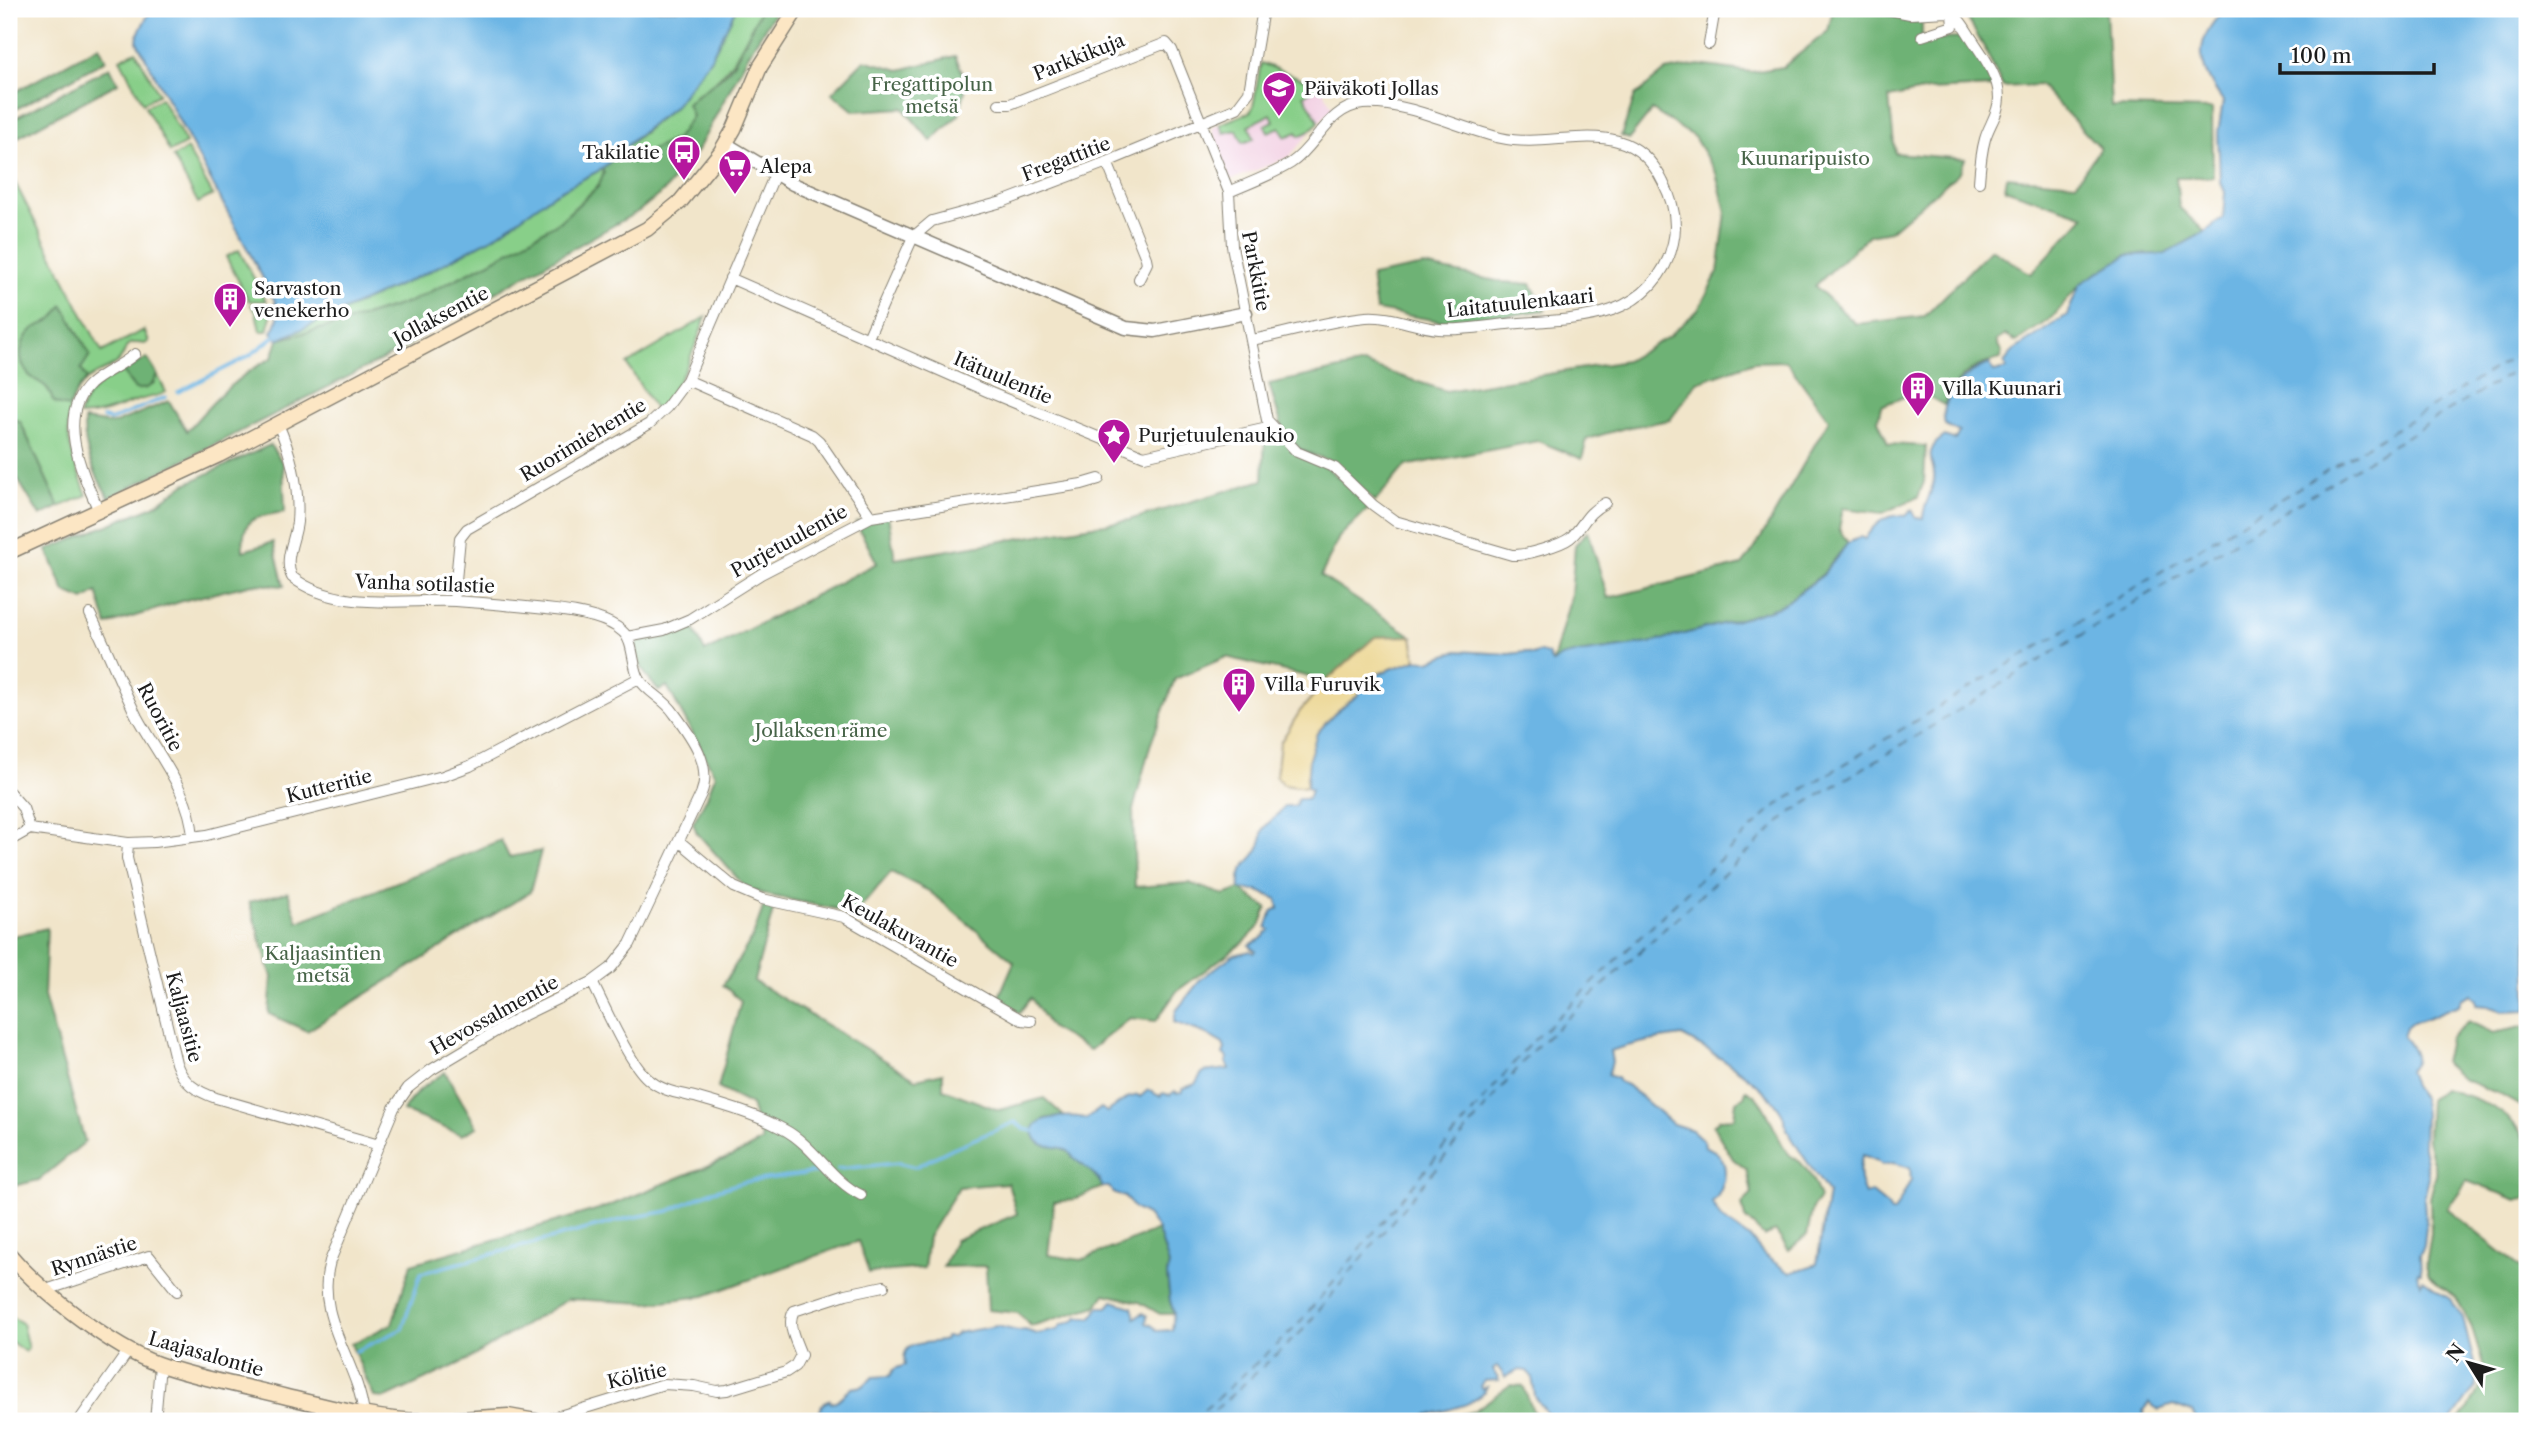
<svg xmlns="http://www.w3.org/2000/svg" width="2536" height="1430" font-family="'Libre Caslon Text',serif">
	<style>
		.built { fill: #f2cfe2 }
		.green { fill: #88cf89; stroke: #527652; stroke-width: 2 }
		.forest { fill: #6eb275; stroke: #456748; stroke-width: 2 }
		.sand { fill: #eeda9e; stroke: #857b5d; stroke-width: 2 }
		.water { fill: #6cb5e4; stroke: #446880; stroke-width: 2; fill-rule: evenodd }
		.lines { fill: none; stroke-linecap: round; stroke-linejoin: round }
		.stream { stroke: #6cb5e4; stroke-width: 3.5 }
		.ferry { stroke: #406176; stroke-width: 2; stroke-dasharray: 9 7; stroke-linecap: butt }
		.minor-casing { stroke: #868073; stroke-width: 12 }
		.tertiary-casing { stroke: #868073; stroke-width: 15 }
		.secondary-casing { stroke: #868073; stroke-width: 17 }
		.minor { stroke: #fff; stroke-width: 10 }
		.tertiary { stroke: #fff; stroke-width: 12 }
		.secondary { stroke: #fce6c4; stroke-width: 14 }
		.labels { text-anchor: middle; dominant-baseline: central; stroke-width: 7; stroke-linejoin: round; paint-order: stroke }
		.street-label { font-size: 19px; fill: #1c1c1c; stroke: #fff }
		.park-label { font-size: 19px; fill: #476448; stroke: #fff }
		.poi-label { font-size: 19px; fill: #1c1c1c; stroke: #fff; text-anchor: start }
	</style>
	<rect width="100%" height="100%" fill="#fff"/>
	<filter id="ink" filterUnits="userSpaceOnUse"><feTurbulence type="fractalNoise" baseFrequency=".0143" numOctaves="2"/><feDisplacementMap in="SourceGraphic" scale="14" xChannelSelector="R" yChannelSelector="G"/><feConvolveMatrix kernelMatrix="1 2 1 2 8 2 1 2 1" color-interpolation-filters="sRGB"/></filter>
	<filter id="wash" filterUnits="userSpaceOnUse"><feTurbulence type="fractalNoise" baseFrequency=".00686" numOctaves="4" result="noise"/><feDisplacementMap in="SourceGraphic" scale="28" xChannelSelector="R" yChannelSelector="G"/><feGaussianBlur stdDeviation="1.57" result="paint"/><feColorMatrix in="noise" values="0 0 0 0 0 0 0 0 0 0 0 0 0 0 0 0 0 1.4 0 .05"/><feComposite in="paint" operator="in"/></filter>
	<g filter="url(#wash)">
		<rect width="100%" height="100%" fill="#f1e5ca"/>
		<!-- built -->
		<path class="built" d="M1261 63 1321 86 1333 109 1319 122 1289 157 1234 179 1230 178 1212 129 1215 126 1250 112 1253 107Z"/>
		<!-- green -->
		<path class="green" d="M736 9H761C744 41 730 79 695 95L693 116 677 138 644 154 621 151 674 107 711 58Z
			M136 51 159 94 143 103 120 59Z
			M1261 63 1321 86 1304 95 1319 122 1308 132 1299 136 1297 132 1285 137 1280 127 1268 132 1265 125 1274 121 1271 114 1249 125 1254 139 1243 143 1237 130 1224 133 1220 124 1250 112 1253 107Z
			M161 98 186 143 170 152 145 107Z
			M187 149 213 195 198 203 173 157Z
			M602 169 604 172 598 186 559 222 488 263 412 301 346 322 278 340 426 273 494 237 554 194Z
			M9 171 102 352 144 330 149 341 145 344C119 340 131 349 118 362 109 370 94 372 85 382 53 414 73 459 87 495L59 507 20 421 9 418Z
			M239 250 266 301H249L226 257Z
			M251 305H274L267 331H260L256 312Z
			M706 317C693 352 682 384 656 411L627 364Z
			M123 371C130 385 138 396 154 383L157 374 166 392C157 397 149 397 139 400 118 407 102 416 79 416 86 392 101 381 123 371Z
			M10 1316 22 1323 28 1349 25 1352 9 1340Z"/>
		<!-- forest -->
		<path class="forest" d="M761 9H777L751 50 697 151 665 190 639 211 438 325 405 348 109 498C94 473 83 450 84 420L113 424 169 401 187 431C213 401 236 376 272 358L278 340 346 322 412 301 488 263 559 222 598 187 604 173 602 169 621 151 644 154 677 138 692 116 687 104C700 90 718 84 730 68 742 51 751 28 761 9Z
			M1833 9H1870L1909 21H1922V36L1929 39 1967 38 1983 63 1993 87 1928 90 1889 98 1895 153 1965 159 1960 172 1890 231 1869 235 1815 286 1856 324 1925 316 1991 249 2031 274 2085 216 2005 189 2007 177 2076 183 2100 148 2040 85 2003 87 1985 49 1962 9H2106L2111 107 2212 109 2213 177H2176L2179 207 2205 232 2165 254 2127 255 2080 284 2053 317 2016 342 2006 335 1996 341 2002 353 2000 359C1969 367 1958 375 1944 405L1919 391 1881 406 1878 420 1888 444 1926 446 1924 482 1918 497 1883 513 1843 508 1839 529 1848 543 1823 574 1781 606 1748 617 1650 643 1578 653 1553 662 1571 595 1575 545 1588 531 1608 598 1742 565 1755 548 1829 420 1786 361 1754 362 1697 382 1670 420 1625 428 1587 439 1582 459 1538 441 1405 466 1375 502 1335 463 1299 449 1283 430 1269 384 1364 364 1446 391 1626 361 1668 337 1698 310 1718 272 1726 212 1716 173 1694 137 1652 110 1629 139 1621 136 1635 96 1665 71 1699 65 1751 72 1783 67 1828 31Z
			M99 46 106 60 9 113V95Z
			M955 56 967 82 959 115 931 141 903 108 854 111 832 93 864 60 900 70Z
			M110 67 118 83 9 142V121Z
			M1424 266 1502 282 1531 284 1545 310 1456 324 1376 310 1371 276Z
			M63 305 90 355 81 369 87 379 77 391 69 407C44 403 57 398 46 387 41 382 33 380 28 374 17 360 19 341 33 329 39 325 47 323 53 318 57 315 59 309 63 305Z
			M147 358 157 374C153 386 148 390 135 389L123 371Z
			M9 418 20 421 59 507 40 516 9 465Z
			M1265 433C1306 445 1340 478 1370 507L1339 537 1321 576 1412 636 1375 637 1326 681 1226 657 1175 679 1150 746 1133 810 1135 887 1189 883 1224 895 1240 889 1267 908 1260 926 1244 942 1177 991 1156 1021 1130 1018 1090 1050 1051 1028 1031 998 1019 1013 997 1001 1014 962 929 891 891 872 860 908 855 918 836 909 767 895 746 888 697 833 693 823 707 797 715 775 667 686 659 691C646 677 638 665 635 646L639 641 691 623 705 652 877 563 856 523 888 515 895 559 1129 520 1263 480Z
			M270 445 283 463 285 512C255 517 242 516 243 551L273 542 284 586 253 584 186 600 107 625 97 592 84 600 65 592 47 550 154 506 183 485Z
			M501 840 509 857 541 851 530 892 307 1031 269 1014 272 977 249 902 288 892 298 922Z
			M764 905 774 907 754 981 916 1079 943 1073V1089L999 1110 1044 1098 1064 1116 1044 1119 1040 1143 1061 1147 1069 1152 1097 1175 1103 1187 1072 1200 1054 1202 1048 1255 1081 1260 1158 1230 1169 1264 1167 1275 1170 1301 1174 1314H1160L1139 1302 1105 1294 1097 1306 1031 1326 1018 1313 988 1310 986 1266 943 1267 955 1240 1017 1214 1008 1183 959 1187 928 1237 924 1268 869 1273 858 1241 704 1296 647 1303 568 1299 467 1360 386 1398 374 1397 351 1344 392 1324 411 1264 609 1206 742 1152 762 1141 751 1105 718 1088 741 1001 723 985 753 936Z
			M47 928 44 996 85 1142 39 1180 9 1187V937Z
			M2468 1021 2493 1033 2527 1026V1110L2497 1093 2462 1079 2444 1063 2449 1039Z
			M445 1072 477 1127 462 1135 403 1111C413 1093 428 1083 445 1072Z
			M2442 1089C2475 1096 2519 1112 2527 1149 2530 1164 2527 1183 2527 1199L2517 1200 2467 1181 2447 1209 2527 1273V1421H2458L2469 1409 2486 1374 2471 1326 2457 1299 2429 1276 2426 1265 2431 1233 2430 1198 2436 1174 2427 1140 2429 1100Z
			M1746 1090C1768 1099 1774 1138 1789 1154 1791 1157 1795 1158 1798 1160 1810 1171 1815 1184 1820 1198L1813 1207 1807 1235 1789 1250 1775 1231 1764 1236 1745 1218 1742 1204 1752 1194 1747 1170 1733 1159 1713 1126 1720 1119 1734 1118 1736 1101 1744 1097Z
			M1510 1385 1523 1386 1537 1421H1441L1474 1411Z"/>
		<!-- sand -->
		<path class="sand" d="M1412 636 1416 660 1380 673 1361 689 1357 696 1336 712 1317 733 1306 781 1307 788 1283 785 1276 776 1280 743 1300 711 1326 681 1375 637Z"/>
		<!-- water -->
		<path class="water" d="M151 9H736L711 58 674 107 636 137 602 169 554 194 494 237 426 273 278 340 272 332C280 320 279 312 274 299L137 42 138 34Z
			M2225 9H2527V1010L2503 1011 2488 1006 2476 1005V1000L2471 994 2461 999 2459 1005C2446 1009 2422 1022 2412 1022L2406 1027 2403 1037C2407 1039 2417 1055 2415 1061 2414 1065 2411 1067 2408 1070L2413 1086 2422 1098 2424 1115 2423 1146 2429 1178 2424 1199 2426 1227 2424 1245 2420 1255 2421 1273 2418 1272 2417 1274 2421 1284 2423 1280 2451 1300 2463 1318 2477 1376 2475 1387 2451 1421H2297L2290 1416 2284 1421H2197L2192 1412 2173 1405 2159 1410 2149 1403 2143 1410 2145 1419 2132 1420 2125 1417 2113 1421H1552L1535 1396 1532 1377 1527 1371 1520 1370 1505 1377 1497 1366 1493 1370 1499 1380 1484 1381 1480 1386 1482 1389 1487 1387C1476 1410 1435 1409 1414 1421H817L807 1418V1416L820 1412 822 1404 830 1400 831 1403 838 1400 852 1388 863 1386 873 1377 890 1376 894 1369 905 1365C899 1337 931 1345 945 1340V1337H953L957 1333 997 1326 1018 1331 1025 1330 1037 1334 1057 1330 1061 1325 1076 1320 1077 1317 1091 1318 1099 1307H1108L1113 1301 1132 1307 1135 1318 1143 1313 1147 1316 1146 1323 1153 1326 1157 1331 1172 1330 1174 1313 1170 1301 1167 1275 1169 1264 1158 1230 1147 1215 1135 1209 1125 1197 1114 1194 1109 1187H1103C1094 1170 1085 1169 1072 1156 1066 1150 1072 1153 1064 1149 1055 1145 1040 1149 1035 1137 1023 1115 1076 1114 1086 1119L1101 1108 1107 1112 1127 1098 1138 1095 1140 1097 1148 1090 1153 1091 1155 1094 1160 1096 1163 1093 1170 1095 1175 1091 1176 1093 1182 1092V1089L1195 1084 1203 1072 1229 1069 1226 1062 1228 1058 1223 1054 1225 1049 1223 1044 1204 1033 1174 1022 1176 1011 1202 978 1233 955 1251 951 1254 953 1256 951 1249 945 1261 939 1270 930 1266 928 1272 911 1279 908 1277 899 1258 891 1240 889C1237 861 1255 863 1261 843 1263 837 1260 833 1265 827 1272 819 1278 816 1284 806H1295L1298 799H1308L1311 790 1307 788 1309 759 1317 733 1336 712 1357 696 1361 689 1380 673 1416 660 1429 661 1457 651 1509 654 1525 652 1533 655 1540 652 1548 654 1552 663 1561 657 1578 653 1650 643 1748 617 1781 606 1823 575 1848 543 1860 537 1865 539C1874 523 1887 513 1906 516L1912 510 1916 517 1923 518C1923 504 1936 487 1934 474 1934 466 1929 461 1931 452 1933 444 1939 440 1945 436L1955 440 1959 432 1945 425C1938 399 1966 370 1990 364L1994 372 2007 369 2004 363 2013 351 2067 315 2080 284 2127 255 2165 254 2205 232 2223 218 2225 192 2220 181 2218 133 2223 101C2197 65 2192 42 2225 9ZM1682 1036C1712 1052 1765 1083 1782 1113 1785 1119 1785 1127 1789 1133 1801 1154 1815 1173 1828 1193L1817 1264 1790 1273 1764 1255 1751 1239 1721 1218 1712 1203C1728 1187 1733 1154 1705 1147L1704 1141 1692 1130 1673 1124 1627 1085 1619 1082 1617 1078 1608 1075 1612 1062 1610 1051C1634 1043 1657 1039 1682 1036ZM1863 1155 1878 1161 1882 1165 1894 1163 1910 1168 1911 1180 1894 1212H1891L1888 1206 1871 1192 1865 1194C1859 1182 1857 1167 1863 1155Z"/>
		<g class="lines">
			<!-- stream -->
			<path class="stream" d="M178 392 249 356 275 336
				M9 413 14 414
				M103 418 111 420 166 397
				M838 1169 899 1163 915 1167 953 1148 1015 1122 1024 1129 1033 1131
				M356 1351 402 1329 421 1273 629 1218 669 1211 710 1192 744 1182 819 1172"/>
			<!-- ferry -->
			<path class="ferry" d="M1192 1421 1295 1328 1526 1048 1774 807 2527 349
				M1203 1421 1302 1331 1532 1051 1790 813 2527 363"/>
		</g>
	</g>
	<g filter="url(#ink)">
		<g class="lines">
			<defs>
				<path id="minor" d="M1885 9 1910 14 1947 12C1960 16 1965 29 1972 39 1983 56 1999 76 1999 98 1999 113 1989 125 1985 139 1981 153 1980 167 1979 182
					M1922 36 1953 26 1952 14
					M1709 44 1715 9
					M999 104H1010L1166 43 1172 50 1229 192 1232 246 1267 420 1297 452 1335 468 1373 505 1395 521 1512 555C1524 556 1561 545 1570 538 1585 525 1584 514 1605 503
					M1107 162 1146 258 1147 263 1139 279
					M1229 192C1249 183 1272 175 1291 163 1317 146 1328 107 1363 104 1408 101 1458 128 1501 138 1558 151 1628 109 1663 182 1673 201 1678 222 1673 243 1666 275 1643 299 1612 310 1580 321 1541 321 1507 324 1485 326 1461 331 1439 329 1415 327 1390 315 1366 317 1330 320 1288 333 1252 340
					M730 278 991 393 1144 456 1272 427
					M868 338 913 237 932 221 1002 202 1107 162 1237 108 1249 92 1263 9
					M687 380 812 435 819 441 871 517
					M278 424C292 456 300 487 297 522 295 541 283 559 292 577 336 612 404 599 456 601 486 603 516 606 546 609 567 611 606 616 622 631 635 642 631 665 640 680 647 692 665 699 674 713 691 736 713 765 701 794L630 944 611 968 592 982 518 1018 431 1070 408 1088 394 1108 330 1261C314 1318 358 1361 364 1415
					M99 511C83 475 55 417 90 384 104 372 121 366 135 354
					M454 601 460 538 467 529 649 424 667 407 687 380 775 174
					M90 614C107 648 120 683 137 717 158 756 190 791 193 837
					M627 637 664 630 690 619 761 574 871 517 1082 484 1099 479
					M9 792 23 808 30 829
					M9 841 30 829 128 843 154 842 207 835 443 776 470 766 639 678
					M679 841 734 887 762 899 844 917 1022 1020 1031 1021
					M128 843 127 858 176 1063C183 1083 196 1091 216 1098L379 1145
					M592 982C605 1007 629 1063 648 1079 663 1092 680 1093 698 1098 726 1106 757 1115 783 1129 814 1145 830 1180 861 1195
					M46 1290 149 1256 177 1291
					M79 1421 129 1350
					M155 1421 160 1365
					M543 1421 664 1384 694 1386 717 1391 727 1390 786 1372 795 1366 801 1355C796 1341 786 1324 794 1311L846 1294 884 1286"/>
				<path id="tertiary" d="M726 144 793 184 1126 328 1155 331 1246 313"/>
				<path id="secondary" d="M9 552 219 455 647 229 680 202 720 153 734 129 760 67 797 9
					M9 1254C41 1292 112 1348 158 1364 200 1379 245 1386 287 1397 333 1408 377 1420 423 1421
					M429 1421 508 1416 536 1421"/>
			</defs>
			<!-- minor casing -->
			<use href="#minor" class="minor-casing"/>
			<!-- tertiary casing -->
			<use href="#tertiary" class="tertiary-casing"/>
			<!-- secondary casing -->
			<use href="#secondary" class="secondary-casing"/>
			<!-- minor -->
			<use href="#minor" class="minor"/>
			<!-- tertiary -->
			<use href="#tertiary" class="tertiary"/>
			<!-- secondary -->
			<use href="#secondary" class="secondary"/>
		</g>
	</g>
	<!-- icons -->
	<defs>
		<symbol id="school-pin" viewBox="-11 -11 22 30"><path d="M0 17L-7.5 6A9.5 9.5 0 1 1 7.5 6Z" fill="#b5179e" stroke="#fff"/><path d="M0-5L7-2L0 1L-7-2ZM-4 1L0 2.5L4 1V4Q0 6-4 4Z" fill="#fff"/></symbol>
		<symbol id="bus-pin" viewBox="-11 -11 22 30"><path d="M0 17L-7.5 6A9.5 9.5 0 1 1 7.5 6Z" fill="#b5179e" stroke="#fff"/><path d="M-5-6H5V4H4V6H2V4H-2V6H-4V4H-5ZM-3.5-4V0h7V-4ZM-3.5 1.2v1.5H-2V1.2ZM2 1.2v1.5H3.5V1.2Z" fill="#fff"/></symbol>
		<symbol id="supermarket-pin" viewBox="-11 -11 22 30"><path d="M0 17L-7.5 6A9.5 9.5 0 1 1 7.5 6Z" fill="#b5179e" stroke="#fff"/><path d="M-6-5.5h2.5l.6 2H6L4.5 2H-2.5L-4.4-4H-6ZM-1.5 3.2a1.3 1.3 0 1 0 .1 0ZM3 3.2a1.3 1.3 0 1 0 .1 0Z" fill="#fff"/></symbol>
		<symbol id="building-pin" viewBox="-11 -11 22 30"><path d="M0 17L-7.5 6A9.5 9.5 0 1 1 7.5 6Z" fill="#b5179e" stroke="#fff"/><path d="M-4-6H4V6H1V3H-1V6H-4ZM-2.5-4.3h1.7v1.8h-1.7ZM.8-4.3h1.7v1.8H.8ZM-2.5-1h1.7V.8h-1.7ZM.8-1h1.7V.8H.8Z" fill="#fff"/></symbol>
		<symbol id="sight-pin" viewBox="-11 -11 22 30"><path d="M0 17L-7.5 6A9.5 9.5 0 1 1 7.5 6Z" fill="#b5179e" stroke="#fff"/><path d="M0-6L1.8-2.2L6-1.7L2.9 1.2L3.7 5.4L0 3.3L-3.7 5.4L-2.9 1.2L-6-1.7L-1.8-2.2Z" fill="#fff"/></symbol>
	</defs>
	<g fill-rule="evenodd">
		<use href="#school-pin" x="1260" y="69" width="38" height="52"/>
		<use href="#bus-pin" x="665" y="133" width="38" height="52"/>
		<use href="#supermarket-pin" x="716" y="147" width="38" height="52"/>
		<use href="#building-pin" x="211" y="280" width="38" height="52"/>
		<use href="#building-pin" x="1899" y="369" width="38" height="52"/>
		<use href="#sight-pin" x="1095" y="416" width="38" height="52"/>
		<use href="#building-pin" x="1220" y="665" width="38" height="52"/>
	</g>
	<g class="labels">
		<!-- street labels -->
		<g class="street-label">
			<text transform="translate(1079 57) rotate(-22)">Parkkikuja</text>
			<text transform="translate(1066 159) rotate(-21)">Fregattitie</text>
			<text transform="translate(1256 271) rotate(79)">Parkkitie</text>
			<text transform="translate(1520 303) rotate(-6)">Laitatuulenkaari</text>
			<text transform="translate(441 316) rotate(-28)">Jollaksentie</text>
			<text transform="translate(1003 378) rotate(23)">Itätuulentie</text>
			<text transform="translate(583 440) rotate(-31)">Ruorimiehentie</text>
			<text transform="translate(789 541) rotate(-29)">Purjetuulentie</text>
			<text transform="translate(425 584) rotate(2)">Vanha sotilastie</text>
			<text transform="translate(160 717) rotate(62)">Ruoritie</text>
			<text transform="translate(329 786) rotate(-14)">Kutteritie</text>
			<text transform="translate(900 931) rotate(29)">Keulakuvantie</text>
			<text transform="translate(494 1015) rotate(-29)">Hevossalmentie</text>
			<text transform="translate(184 1017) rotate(75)">Kaljaasitie</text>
			<text transform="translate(94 1256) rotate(-18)">Rynnästie</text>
			<text transform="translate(206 1354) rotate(16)">Laajasalontie</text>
			<text transform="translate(637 1376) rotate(-13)">Kölitie</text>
		</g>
		<!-- park labels -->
		<g class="park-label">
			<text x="932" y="84">Fregattipolun<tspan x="932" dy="22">metsä</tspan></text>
			<text x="1805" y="158">Kuunaripuisto</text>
			<text x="821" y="730">Jollaksen räme</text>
			<text x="323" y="953">Kaljaasintien<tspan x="323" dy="22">metsä</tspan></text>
		</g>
		<!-- poi labels -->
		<g class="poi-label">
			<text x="1304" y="88">Päiväkoti Jollas</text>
			<text x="660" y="152" text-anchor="end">Takilatie</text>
			<text x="760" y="166">Alepa</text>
			<text x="254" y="288">Sarvaston<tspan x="254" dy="22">venekerho</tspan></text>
			<text x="1942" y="388">Villa Kuunari</text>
			<text x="1138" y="435">Purjetuulenaukio</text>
			<text x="1264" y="684">Villa Furuvik</text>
		</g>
	</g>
	<!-- margin -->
	<rect width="2536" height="1430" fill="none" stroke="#fff" stroke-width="35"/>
	<!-- north arrow -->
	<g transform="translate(2469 1363) rotate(307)" stroke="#ffffff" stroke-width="5" paint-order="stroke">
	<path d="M0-5L12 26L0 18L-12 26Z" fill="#1c1c1c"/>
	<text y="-10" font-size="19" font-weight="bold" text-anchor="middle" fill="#1c1c1c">N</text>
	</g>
	<!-- scale -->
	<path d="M2280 63v10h154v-10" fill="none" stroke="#1c1c1c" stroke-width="3.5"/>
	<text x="2291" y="63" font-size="21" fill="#1c1c1c" stroke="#ffffff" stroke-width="5" paint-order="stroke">100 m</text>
</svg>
